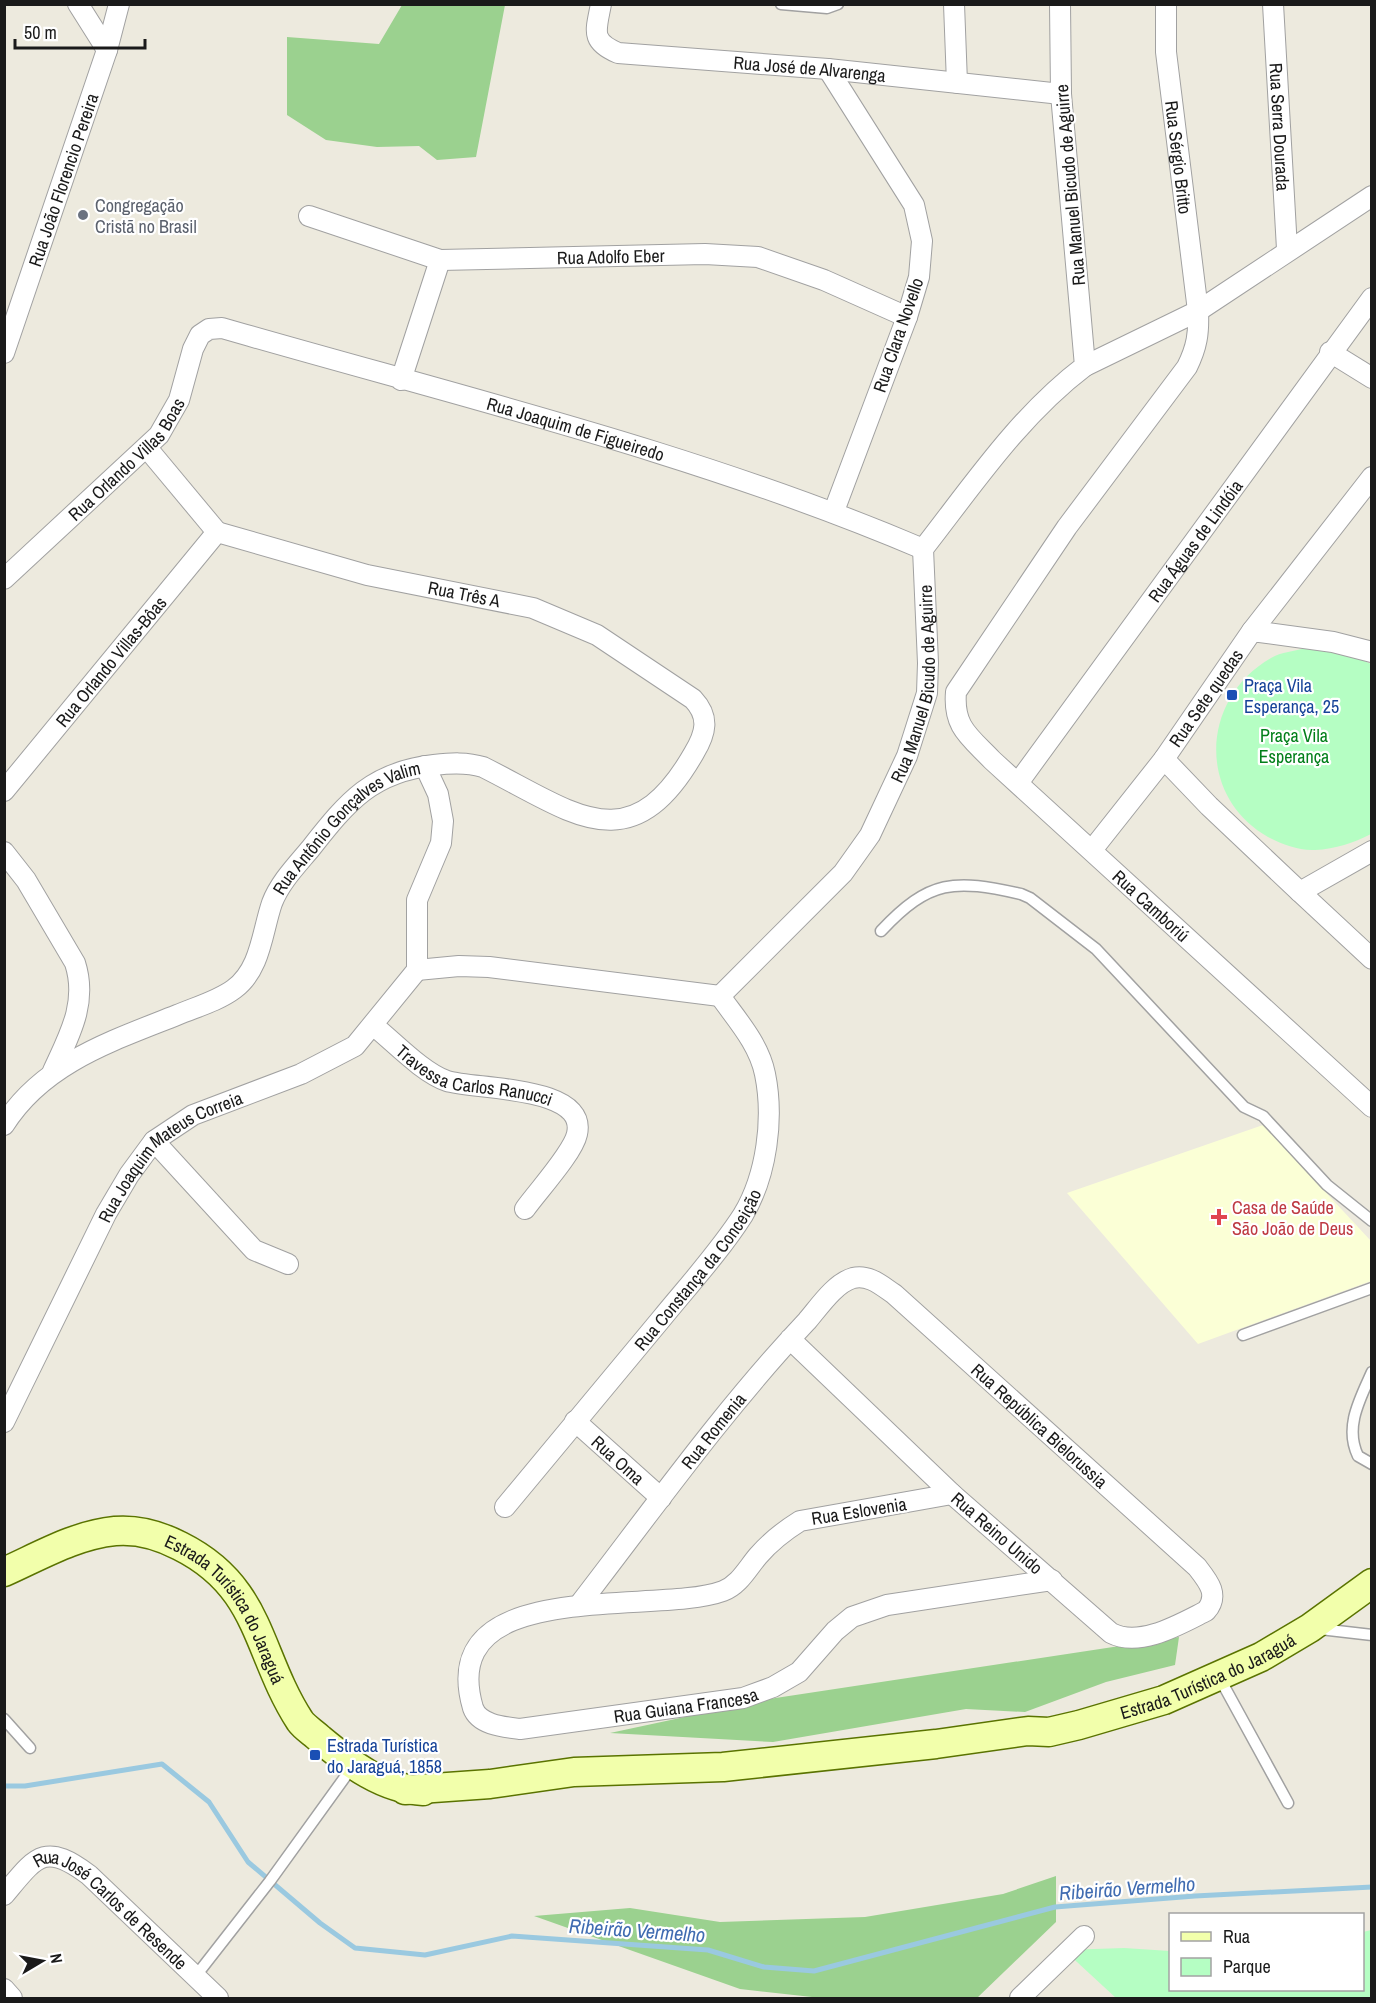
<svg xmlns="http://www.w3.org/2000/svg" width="1376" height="2003" font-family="'Archivo Narrow',sans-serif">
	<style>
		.education { fill: #fbffd6 }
		.forest { fill: #9bd18f }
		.park { fill: #b5fec3 }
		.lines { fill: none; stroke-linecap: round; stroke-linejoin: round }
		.stream { stroke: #9ac9e0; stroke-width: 5 }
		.service-casing { stroke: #a1a1a1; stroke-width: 13 }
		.minor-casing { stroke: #a1a1a1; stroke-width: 22 }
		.secondary-casing { stroke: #5a7300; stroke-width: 31 }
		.service { stroke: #fff; stroke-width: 10 }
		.minor { stroke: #fff; stroke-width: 20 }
		.secondary { stroke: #f2ffab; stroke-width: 28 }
		.worship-dot { fill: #6b7280; stroke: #fff; stroke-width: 2 }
		.transit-dot { fill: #1a4fb4; stroke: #fff; stroke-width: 2 }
		.health-dot { fill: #e0444e; stroke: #fff; stroke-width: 2 }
		.labels { text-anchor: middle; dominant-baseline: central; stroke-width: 4.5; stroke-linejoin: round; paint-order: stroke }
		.street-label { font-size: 18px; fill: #1a1a1a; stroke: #fff }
		.worship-label { font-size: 18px; fill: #5b616d; stroke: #fff; text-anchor: start }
		.transit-label { font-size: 18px; fill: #164399; stroke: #fff; text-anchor: start }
		.park-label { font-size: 18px; fill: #027f1a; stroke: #fff }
		.health-label { font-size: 18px; fill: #be3a42; stroke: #fff; text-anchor: start }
		.water-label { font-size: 20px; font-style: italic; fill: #406cb1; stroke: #fff }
	</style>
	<rect width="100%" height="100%" fill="#edeade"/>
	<!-- education -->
	<path class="education" d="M1263 1125 1371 1241V1281L1198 1344 1067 1193Z"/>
	<!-- forest -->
	<path class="forest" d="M402 5H505L476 157 437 160 419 146 377 147 326 140 287 115V37L379 44Z
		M1179 1637 1175 1665 1106 1682 1025 1712 966 1709 773 1742 610 1733 769 1699Z
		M1056 1876V1922L977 1998H821L740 1989 534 1916 630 1908 720 1922 865 1917 1003 1894Z"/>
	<!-- park -->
	<path class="park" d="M1306 648 1340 650 1371 664V834C1353 843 1336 849 1315 850 1299 851 1281 844 1268 837 1196 796 1201 698 1271 658 1281 652 1295 651 1306 648Z
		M1371 1930V1998H1116L1064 1950 1124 1948 1170 1951V1990H1362L1363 1932Z"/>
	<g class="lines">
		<!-- stream -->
		<path class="stream" d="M4 1786H25L162 1764 209 1802 248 1862 320 1923 355 1948 425 1955 512 1936 708 1950 764 1967 814 1971 1055 1907 1195 1896 1372 1887"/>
		<defs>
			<path id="service" d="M781 4 827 8 838 4
				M881 931C930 879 954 879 1021 894L1030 898 1096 949 1244 1107 1263 1116 1327 1185 1372 1221
				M1243 1335 1372 1288
				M1372 1372C1360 1399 1344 1427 1358 1456L1372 1464
				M1320 1629 1372 1635
				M1219 1677 1288 1803
				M4 1719 30 1748
				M195 1977 270 1881 353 1766"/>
			<g id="minor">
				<path d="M78 4 107 50"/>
				<path id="s1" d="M601 4C596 31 590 41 618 53L828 69 1061 94"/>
				<path d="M954 4 957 83"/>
				<path id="s2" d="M1166 4V52L1198 311C1199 333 1197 347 1187 367L1067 527 956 692C953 727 969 736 992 760L1372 1107"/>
				<path id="s3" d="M1273 4 1287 249"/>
				<path d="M828 69 914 205 922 241 919 277 907 317 834 511"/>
				<path id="s4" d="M309 216 440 260 705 254 758 257 824 280 907 317"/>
				<path d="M1330 352 1372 378"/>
				<path id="s5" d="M4 353 107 50 119 4"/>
				<path d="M1085 366 1198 311 1372 196"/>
				<path d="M401 380 440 260"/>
				<path d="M147 448 217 532"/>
				<path id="s6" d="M4 579 159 435 179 400 193 349 200 335 209 329 222 328C457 396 698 453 923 549"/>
				<path d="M1252 631 1372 477"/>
				<path d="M1372 652 1333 642 1252 631 1164 759 1209 806 1300 892 1372 851"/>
				<path id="s7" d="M1018 783 1372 298"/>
				<path id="s8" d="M4 791 217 532"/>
				<path d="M1092 850 1164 759"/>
				<path d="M4 852 26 880 75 963C88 1003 69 1036 53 1071"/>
				<path d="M1300 892 1372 959"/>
				<path d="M417 970 459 966 489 967 720 996"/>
				<path id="s9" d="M720 996 843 873 870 835 907 756 927 693 928 663 923 549C973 485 1019 416 1085 366L1061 94 1060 4"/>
				<path id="s10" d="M374 1026C394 1042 423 1073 447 1081 475 1090 588 1085 577 1134 573 1153 537 1192 525 1209"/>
				<path id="s11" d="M4 1125C43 1063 112 1041 177 1015 196 1007 218 1001 234 989 261 969 262 932 272 903 280 882 297 865 311 848 348 801 372 772 434 765 451 763 467 762 483 767 573 812 630 865 694 753 706 733 710 717 693 699L597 635 533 608 367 575 217 532"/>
				<path d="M154 1141 254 1250 288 1264"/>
				<path id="s12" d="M575 1421 661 1498"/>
				<path id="s13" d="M4 1422 106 1214 129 1175 154 1141 193 1115 301 1074 355 1046 417 970V900L441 843 443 821 438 794 425 766"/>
				<path id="s14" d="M952 1494 800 1521C784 1531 770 1542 758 1556 747 1569 739 1585 723 1591 656 1616 434 1574 473 1708 479 1725 504 1727 520 1729L743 1698 773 1687 799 1672 835 1631 852 1617 887 1605 1052 1580"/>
				<path id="s15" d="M505 1507C557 1444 610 1381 662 1318 689 1285 720 1251 743 1215 767 1175 774 1118 765 1074 759 1044 737 1020 720 996"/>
				<path id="s16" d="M579 1605C653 1509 724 1409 807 1321 819 1307 835 1283 853 1278 869 1274 882 1286 894 1294L1197 1567C1208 1581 1220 1595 1206 1611 1180 1624 1140 1648 1111 1633L952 1494 790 1339"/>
				<path id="s17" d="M4 1895C36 1857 44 1841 89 1875L218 1998"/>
				<path d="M4 1989 12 1998"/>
				<path d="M1020 1998 1084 1936"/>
			</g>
			<g id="secondary">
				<path id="s18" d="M4 1572C40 1556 75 1535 115 1531 139 1529 159 1535 180 1546 262 1587 256 1653 300 1721 305 1728 314 1733 320 1739 350 1764 383 1789 423 1791"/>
				<path id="s19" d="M405 1790 490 1784 574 1772 723 1767 936 1744 1028 1731 1049 1732 1079 1725 1164 1700 1261 1657 1310 1628 1372 1583"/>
			</g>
		</defs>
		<!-- service casing -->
		<use href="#service" class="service-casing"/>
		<!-- minor casing -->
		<use href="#minor" class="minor-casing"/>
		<!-- secondary casing -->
		<use href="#secondary" class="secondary-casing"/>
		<!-- service -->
		<use href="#service" class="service"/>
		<!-- minor -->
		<use href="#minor" class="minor"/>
		<!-- secondary -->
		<use href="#secondary" class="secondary"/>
	</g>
	<!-- markers -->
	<circle class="worship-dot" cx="83" cy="215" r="6"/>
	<g class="transit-dot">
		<rect x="1226" y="689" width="12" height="12" rx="3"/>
		<rect x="309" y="1749" width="12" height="12" rx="3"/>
	</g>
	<path class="health-dot" d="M1216 1208h6v6h6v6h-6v6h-6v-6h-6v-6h6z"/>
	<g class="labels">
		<!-- street labels -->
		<g class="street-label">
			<text stroke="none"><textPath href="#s1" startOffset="252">Rua José de Alvarenga</textPath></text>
			<text stroke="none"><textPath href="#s3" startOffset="123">Rua Serra Dourada</textPath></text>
			<text stroke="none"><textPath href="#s2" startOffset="154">Rua Sérgio Britto</textPath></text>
			<text stroke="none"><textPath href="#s5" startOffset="183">Rua João Florencio Pereira</textPath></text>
			<text transform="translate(1070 185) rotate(-95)">Rua Manuel Bicudo de Aguirre</text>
			<text stroke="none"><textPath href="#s4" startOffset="309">Rua Adolfo Eber</textPath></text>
			<text transform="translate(898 335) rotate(-71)">Rua Clara Novello</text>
			<text stroke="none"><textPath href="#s6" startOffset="712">Rua Joaquim de Figueiredo</textPath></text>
			<text stroke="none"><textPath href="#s6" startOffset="172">Rua Orlando Villas Boas</textPath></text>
			<text stroke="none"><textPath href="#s7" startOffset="300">Rua Águas de Lindóia</textPath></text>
			<text transform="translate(464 594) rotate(11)">Rua Três A</text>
			<text stroke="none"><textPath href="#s8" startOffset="168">Rua Orlando Villas-Bôas</textPath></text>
			<text stroke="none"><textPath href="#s9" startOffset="381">Rua Manuel Bicudo de Aguirre</textPath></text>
			<text transform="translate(1206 698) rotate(-55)">Rua Sete quedas</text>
			<text stroke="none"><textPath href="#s11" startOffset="477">Rua Antônio Gonçalves Valim</textPath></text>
			<text stroke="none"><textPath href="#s2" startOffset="1062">Rua Camboriú</textPath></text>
			<text stroke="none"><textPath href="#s10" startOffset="116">Travessa Carlos Ranucci</textPath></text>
			<text stroke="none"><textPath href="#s13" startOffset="321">Rua Joaquim Mateus Correia</textPath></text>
			<text stroke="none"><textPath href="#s15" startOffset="306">Rua Constança da Conceição</textPath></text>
			<text stroke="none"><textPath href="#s16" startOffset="670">Rua República Bielorussia</textPath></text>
			<text stroke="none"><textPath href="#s16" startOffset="220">Rua Romenia</textPath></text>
			<text stroke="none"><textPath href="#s12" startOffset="58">Rua Oma</textPath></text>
			<text transform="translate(859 1511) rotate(-9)">Rua Eslovenia</text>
			<text transform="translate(997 1533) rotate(41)">Rua Reino Unido</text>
			<text stroke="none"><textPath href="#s18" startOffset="266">Estrada Turística do Jaraguá</textPath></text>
			<text stroke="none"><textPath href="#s19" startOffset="816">Estrada Turística do Jaraguá</textPath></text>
			<text stroke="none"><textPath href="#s14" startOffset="802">Rua Guiana Francesa</textPath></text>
			<text stroke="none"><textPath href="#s17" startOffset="141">Rua José Carlos de Resende</textPath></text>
		</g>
		<!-- worship labels -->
		<g class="worship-label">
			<text x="95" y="205">Congregação<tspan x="95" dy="21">Cristã no Brasil</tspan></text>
		</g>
		<!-- transit labels -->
		<g class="transit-label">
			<text x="1244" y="685">Praça Vila<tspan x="1244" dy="21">Esperança, 25</tspan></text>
			<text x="327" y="1745">Estrada Turística<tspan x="327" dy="21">do Jaraguá, 1858</tspan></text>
		</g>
		<!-- park labels -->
		<g class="park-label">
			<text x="1294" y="735">Praça Vila<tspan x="1294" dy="21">Esperança</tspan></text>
		</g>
		<!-- health labels -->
		<g class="health-label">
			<text x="1232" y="1207">Casa de Saúde<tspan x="1232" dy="21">São João de Deus</tspan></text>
		</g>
		<!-- water labels -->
		<g class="water-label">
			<text transform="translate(1127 1888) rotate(-4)">Ribeirão Vermelho</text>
			<text transform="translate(637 1930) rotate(4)">Ribeirão Vermelho</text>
		</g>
	</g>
	<!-- border -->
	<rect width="1376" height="2003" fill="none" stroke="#1a1a1a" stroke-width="12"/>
	<!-- legend -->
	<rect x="1169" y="1913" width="195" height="78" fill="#ffffff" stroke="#a3a3a3" stroke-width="1.5"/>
	<rect x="1181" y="1932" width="30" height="9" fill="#f2ffab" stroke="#a3a3a3" stroke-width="1.5"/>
	<text x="1223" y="1943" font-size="18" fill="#1a1a1a">Rua</text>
	<rect x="1181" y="1958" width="30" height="18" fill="#b5fec3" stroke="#a3a3a3" stroke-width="1.5"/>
	<text x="1223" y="1973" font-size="18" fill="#1a1a1a">Parque</text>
	<!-- north arrow -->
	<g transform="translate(42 1961) rotate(80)" stroke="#ffffff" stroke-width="4.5" paint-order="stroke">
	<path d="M0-4.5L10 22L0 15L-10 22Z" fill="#1a1a1a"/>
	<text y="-9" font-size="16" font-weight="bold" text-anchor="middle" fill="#1a1a1a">N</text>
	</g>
	<!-- scale -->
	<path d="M15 39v9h130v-9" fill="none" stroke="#1a1a1a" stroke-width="3"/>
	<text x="24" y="39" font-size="18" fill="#1a1a1a" stroke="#ffffff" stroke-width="4.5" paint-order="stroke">50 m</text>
</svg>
